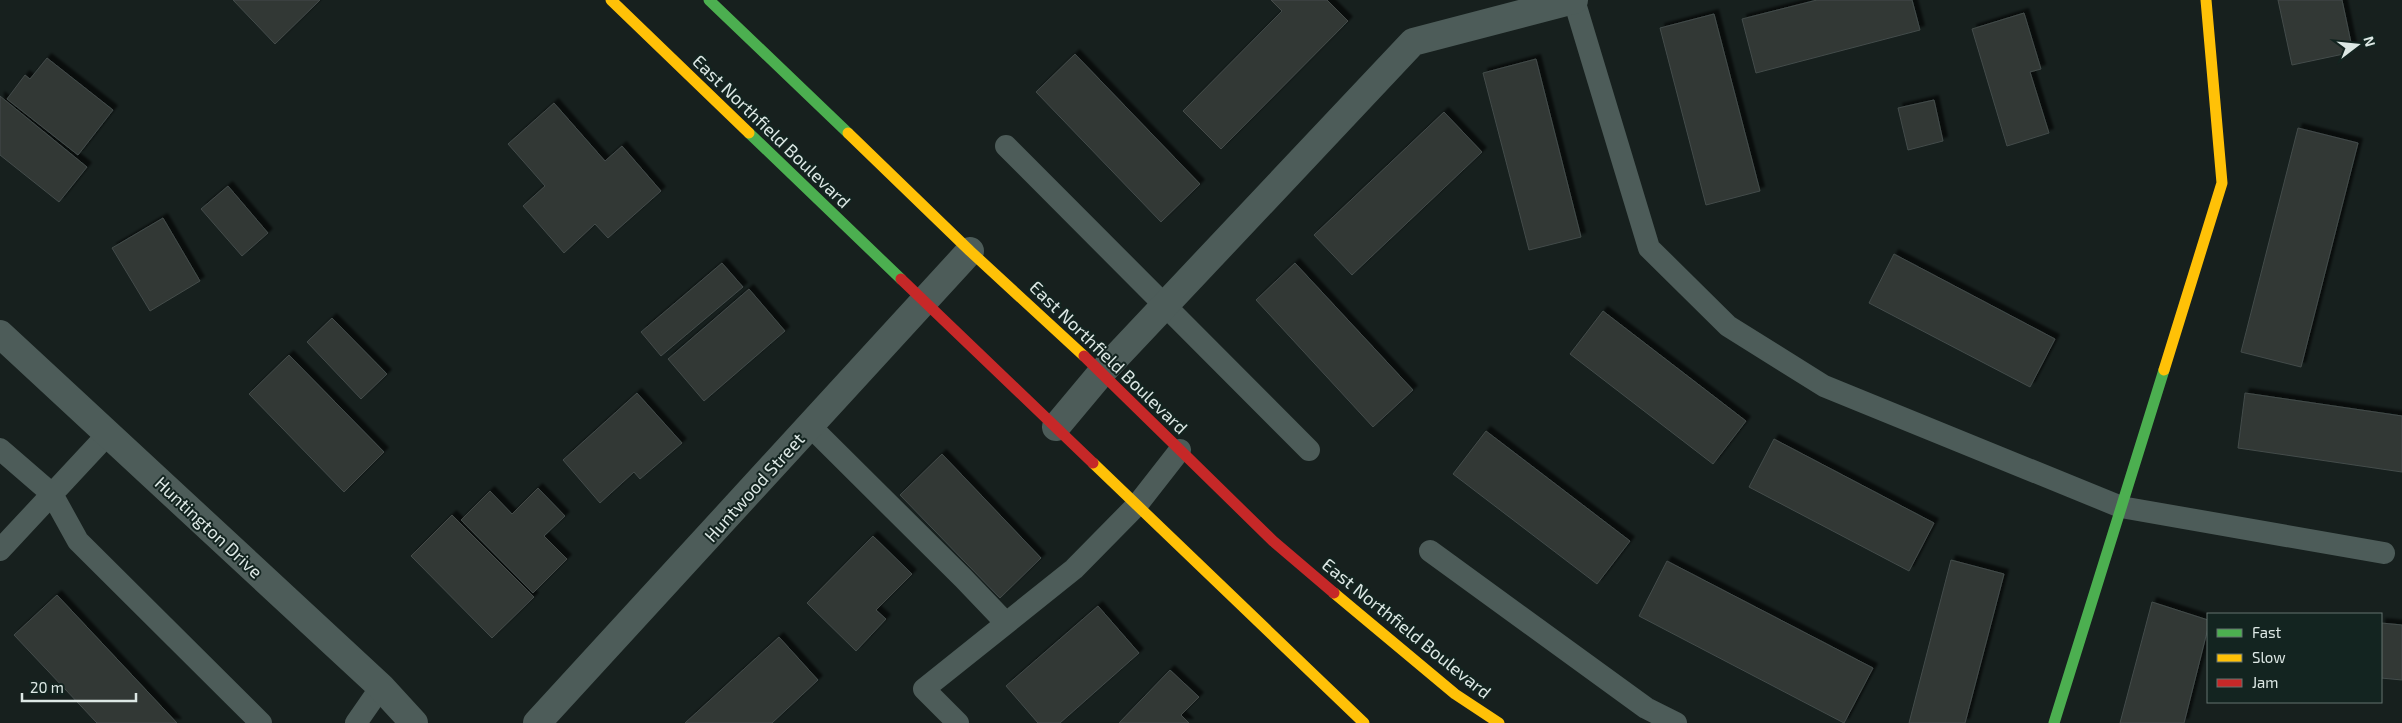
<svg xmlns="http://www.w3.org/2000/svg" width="2402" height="723" font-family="'Exo 2',sans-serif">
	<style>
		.building { fill: #303736; stroke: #444c4a; filter: url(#shadow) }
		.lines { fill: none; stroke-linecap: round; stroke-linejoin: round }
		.lane { stroke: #4d5c59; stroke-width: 22 }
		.street { stroke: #4d5c59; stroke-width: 28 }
		.fast { stroke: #4caf50; stroke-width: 11 }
		.slow { stroke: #ffc107; stroke-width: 11 }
		.jam { stroke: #c62828; stroke-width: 11 }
		.labels { text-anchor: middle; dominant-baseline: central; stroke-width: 4; stroke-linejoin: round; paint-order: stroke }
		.street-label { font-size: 18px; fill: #dde8e5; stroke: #132420 }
	</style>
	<defs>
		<filter id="shadow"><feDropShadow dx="4.5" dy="-4.5" stdDeviation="1" flood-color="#0009"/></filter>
	</defs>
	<rect width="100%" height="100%" fill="#17201e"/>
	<!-- building -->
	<path class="building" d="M233 0H320L275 44Z
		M1271 0H1327L1348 21 1221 149 1183 111 1282 11Z
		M1817 0H1912L1920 30 1756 73 1742 19Z
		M2278 0H2342L2353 52 2292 65Z
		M2024 13 2041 69 2030 72 2049 133 2007 146 1972 29Z
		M1714 14 1760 191 1706 205 1660 28Z
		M1075 54 1200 184 1161 222 1036 92Z
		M47 58 113 110 78 155 7 99 25 75 30 79Z
		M1536 59 1581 237 1529 250 1483 73Z
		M0 96 87 167 59 202 0 155Z
		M1934 100 1943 141 1908 150 1898 108Z
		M554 103 605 161 622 146 661 191 608 238 595 224 564 253 523 206 545 186 508 144Z
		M1444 112 1482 152 1352 275 1314 235Z
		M2298 128 2358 143 2301 367 2241 352Z
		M228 186 268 233 242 256 201 209Z
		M163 218 200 281 150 311 112 248Z
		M1894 254 2055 339 2030 387 1869 303Z
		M722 263 743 287 661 356 641 332Z
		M1295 263 1413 390 1373 427 1256 300Z
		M749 289 785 331 704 401 668 359Z
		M1603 311 1746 421 1713 464 1570 354Z
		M332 318 387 374 361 399 307 342Z
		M289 355 384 452 344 492 249 394Z
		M637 393 682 443 640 479 634 472 600 503 563 460Z
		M2245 393 2402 416V472L2238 448Z
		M1486 431 1630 541 1597 584 1453 474Z
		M1774 439 1934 523 1909 571 1749 487Z
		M942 454 1041 558 1000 598 900 495Z
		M538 488 565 516 544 536 567 559 533 593 461 520 490 491 512 514Z
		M452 515 534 597 492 638 411 556Z
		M873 536 912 574 876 610 886 619 856 651 807 603Z
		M1951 560 2004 574 1965 723H1909Z
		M1667 561 1873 668 1844 723 1639 616Z
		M57 595 177 723H97L14 635Z
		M2152 602 2208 620V628L2184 723H2120Z
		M1098 606 1139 653 1060 723H1038L1006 686Z
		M2381 623 2402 625V680L2381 678Z
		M779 637 818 680 772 723H685Z
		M1170 670 1199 697 1181 715 1189 723H1119Z"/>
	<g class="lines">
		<!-- lane -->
		<path class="lane" d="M1574 0 1649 248 1728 326 1824 386 2121 507 2384 553
			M1006 146 1309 450
			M810 426 963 578 1006 623
			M0 449 52 494 78 541 261 723
			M0 550 108 434
			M1430 551 1646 708 1676 723
			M356 723 381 687
			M958 723 924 689 1074 569 1137 505 1180 450"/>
		<!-- street -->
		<path class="street" d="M0 334 381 687 414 723
			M1056 427 1102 372 1413 42 1574 0
			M537 723 970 251"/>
		<!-- fast -->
		<path class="fast" d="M709 0 848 133
			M749 133 901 279
			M2054 723 2164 370"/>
		<!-- slow -->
		<path class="slow" d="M611 0 749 133
			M848 133 970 251 1084 356
			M2164 370 2222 183 2206 0
			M1093 463 1364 723
			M1334 593 1455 694 1499 723"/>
		<!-- jam -->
		<path class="jam" d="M901 279 1093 463
			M1084 356 1273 541 1334 593"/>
	</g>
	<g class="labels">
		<!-- street labels -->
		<g class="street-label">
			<text transform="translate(772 131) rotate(44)">East Northfield Boulevard</text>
			<text transform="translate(1109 357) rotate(44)">East Northfield Boulevard</text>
			<text transform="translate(754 487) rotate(-48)">Huntwood Street</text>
			<text transform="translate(209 527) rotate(43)">Huntington Drive</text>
			<text transform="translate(1407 628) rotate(39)">East Northfield Boulevard</text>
		</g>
	</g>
	<!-- legend -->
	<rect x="2207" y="613" width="175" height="90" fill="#132420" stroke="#64726f"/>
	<rect x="2217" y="629" width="25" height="8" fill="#4caf50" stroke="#64726f"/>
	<text x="2252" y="638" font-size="15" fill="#dde8e5">Fast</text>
	<rect x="2217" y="654" width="25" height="8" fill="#ffc107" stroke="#64726f"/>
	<text x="2252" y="663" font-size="15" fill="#dde8e5">Slow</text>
	<rect x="2217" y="679" width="25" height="8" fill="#c62828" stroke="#64726f"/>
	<text x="2252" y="688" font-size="15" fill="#dde8e5">Jam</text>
	<!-- north arrow -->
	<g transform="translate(2357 45) rotate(74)" stroke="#132420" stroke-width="4" paint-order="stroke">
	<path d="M0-4L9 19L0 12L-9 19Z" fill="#dde8e5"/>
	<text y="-8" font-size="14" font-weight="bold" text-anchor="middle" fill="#dde8e5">N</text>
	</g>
	<!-- scale -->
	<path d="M22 693v8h114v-8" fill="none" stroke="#dde8e5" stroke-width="2.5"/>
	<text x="30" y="693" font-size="15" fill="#dde8e5" stroke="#132420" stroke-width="4" paint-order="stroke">20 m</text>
</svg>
